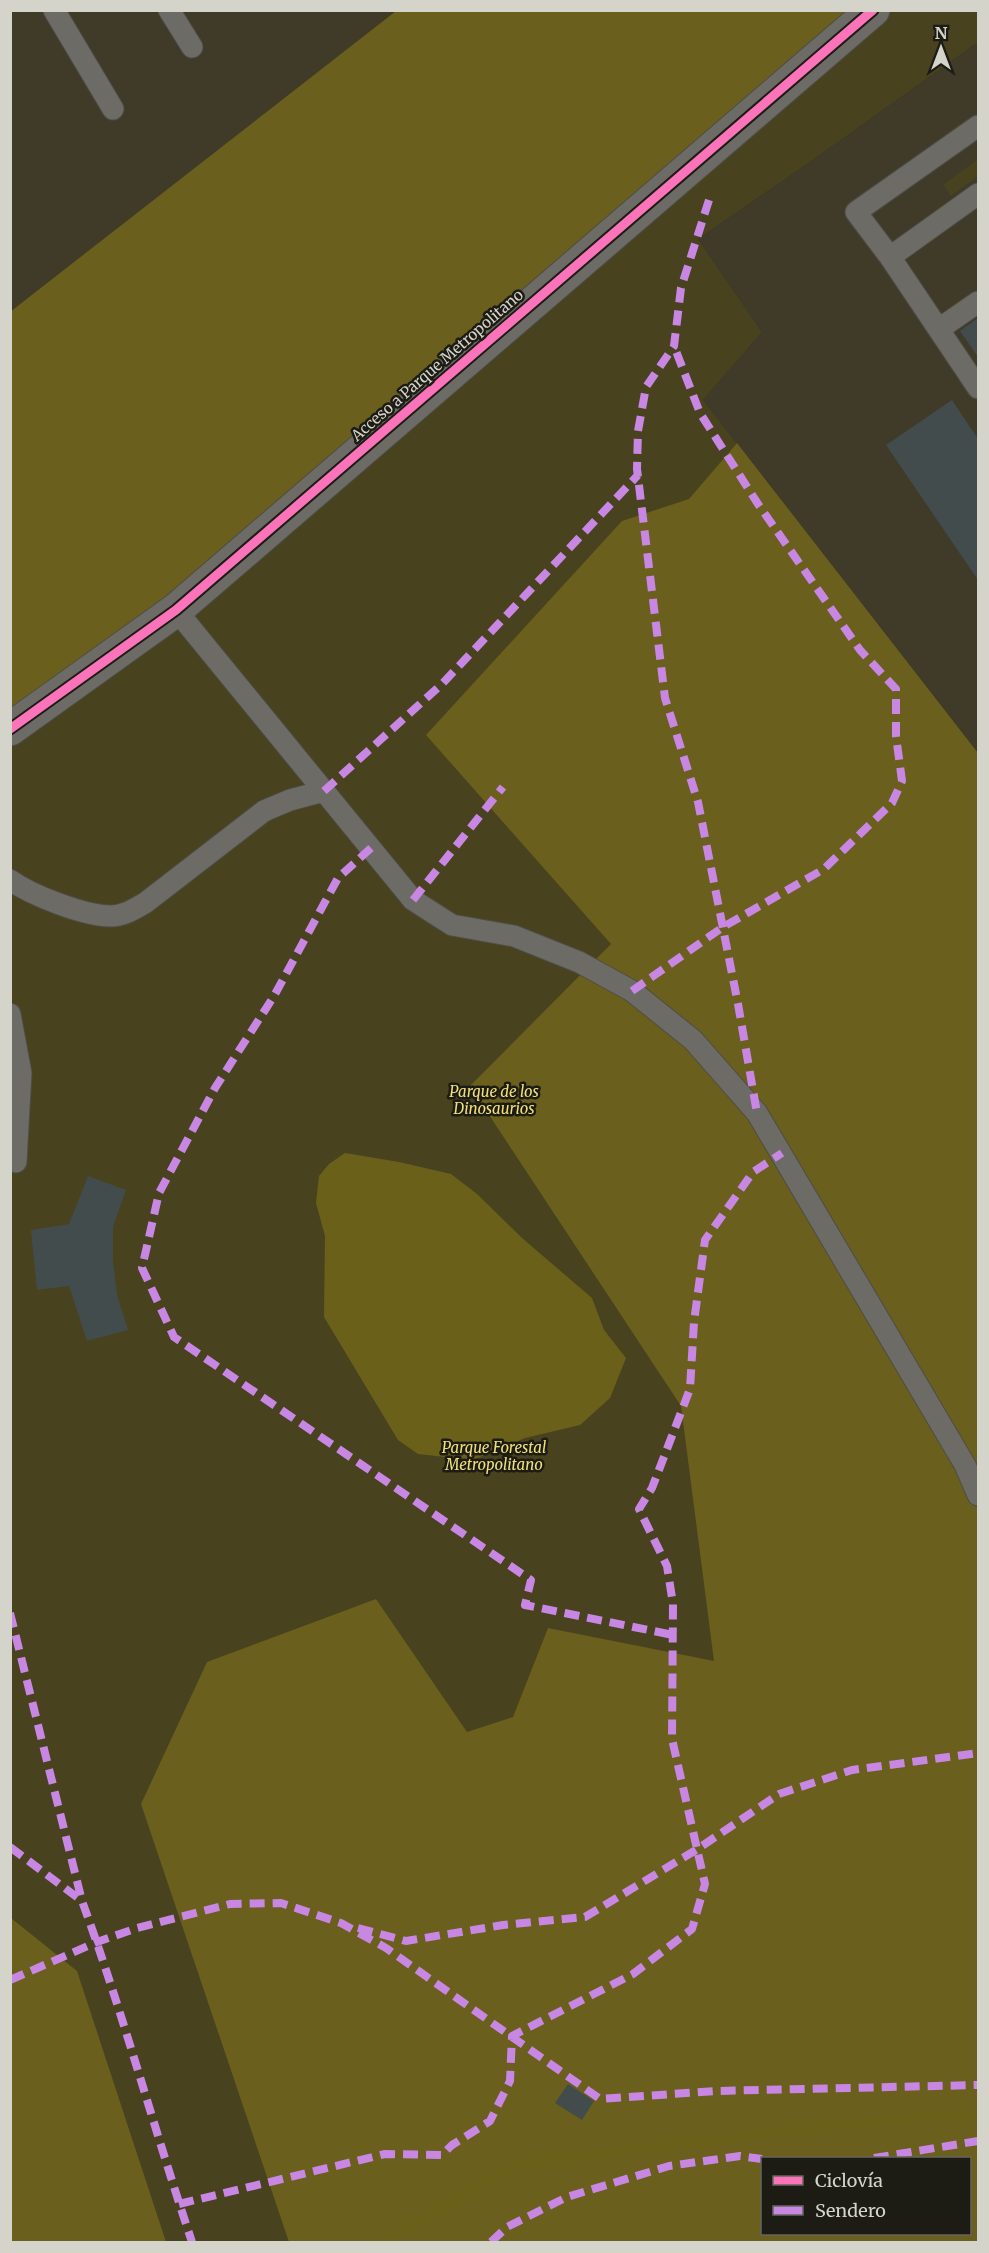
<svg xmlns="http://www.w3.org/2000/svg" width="989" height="2253" font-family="Merriweather,serif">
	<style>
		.built { fill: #3f3b28 }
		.green { fill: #48421f; fill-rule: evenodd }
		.forest { fill: #6a5f1c; fill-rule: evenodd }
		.water { fill: #6b601a }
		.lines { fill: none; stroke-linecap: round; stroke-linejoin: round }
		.stream { stroke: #6b601a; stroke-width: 10 }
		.building { fill: #424c4d }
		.lane-casing { stroke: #4e4d47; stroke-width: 23 }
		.street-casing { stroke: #4e4d47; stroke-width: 35 }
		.lane { stroke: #6c6b65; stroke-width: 21 }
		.street { stroke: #6c6b65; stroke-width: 33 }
		.quiet { stroke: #c787e3; stroke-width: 8; stroke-dasharray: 15 8; stroke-linecap: butt }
		.cycleway-casing { stroke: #1c1b14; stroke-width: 13 }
		.cycleway { stroke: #fb73b8; stroke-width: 9 }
		.labels { text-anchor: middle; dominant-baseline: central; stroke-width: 5; stroke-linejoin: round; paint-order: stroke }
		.street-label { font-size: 15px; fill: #d5d4cb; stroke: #1c1b14 }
		.park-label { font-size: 15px; font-style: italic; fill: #f1e07a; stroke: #1c1b14 }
	</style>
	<rect width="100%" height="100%" fill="#323029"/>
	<!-- built -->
	<path class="built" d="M11 11H396L11 312Z
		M978 42V753L703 400 762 332 698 239 817 157Z"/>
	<!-- green -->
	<path class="green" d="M396 11H978V42L817 157 698 239 762 332 703 400 978 753V2242H11L10 312ZM762 2158H970V2234H762Z
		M978 159V176L951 196 943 185Z"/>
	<!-- forest -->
	<path class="forest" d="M396 11H851L176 610 11 729 10 312Z
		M737 443 978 753V2242H289L141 1804 207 1662 376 1599 467 1732 513 1717 548 1628 714 1661 681 1406 470 1086 611 944 426 735 622 521 689 499ZM762 2158H970V2234H762Z
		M11 1918 77 1971 166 2242H11Z"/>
	<!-- water -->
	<path class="water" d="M345 1153 399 1162 451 1174 477 1194 522 1238 592 1298 604 1330 626 1358 610 1398 580 1425 525 1438 473 1460 418 1454 398 1440 324 1317 325 1236 316 1203 319 1176 329 1164Z"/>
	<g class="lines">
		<!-- stream -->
		<path class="stream" d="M384 2242 515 2164 853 2123 978 2113"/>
	</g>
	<!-- building -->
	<path class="building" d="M978 318V357L960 331Z
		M952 400 978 439V580L886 445Z
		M88 1176 126 1190 113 1227V1262L117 1295 128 1330 87 1341 69 1286 37 1290 31 1230 69 1224Z
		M568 2084 594 2101 582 2120 555 2103Z"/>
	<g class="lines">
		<defs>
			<path id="lane" d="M54 10 113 109
				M169 10 192 47
				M978 126 856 212 890 257 978 388
				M890 257 978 194
				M939 329 978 302
				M176 610 413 900 452 925 514 936 579 962 632 991 693 1040 757 1113 965 1465 978 1495
				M10 880C31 895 84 916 111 916 124 916 134 909 145 903L264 811 290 800 324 791
				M10 1014 21 1073 16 1162"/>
			<path id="street" d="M10 729 176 610 873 10"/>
		</defs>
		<!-- lane casing -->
		<use href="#lane" class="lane-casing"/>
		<!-- street casing -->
		<use href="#street" class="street-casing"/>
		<!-- lane -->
		<use href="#lane" class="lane"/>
		<!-- street -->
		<use href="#street" class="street"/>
		<!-- quiet -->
		<path class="quiet" d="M709 200 681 288 674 346 646 387 638 431 637 469 665 698 698 802 738 1004 757 1113
			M324 791 443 683 638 475
			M371 848 338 878 274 996 215 1088 159 1193 142 1268 174 1337 531 1580 525 1605 673 1635
			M413 900 503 787
			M632 991 723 927 824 869 892 803 902 781 896 736V689L860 650 758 504 700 413 674 346
			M10 1613 82 1901C123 2013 154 2129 192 2242
			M10 1847 82 1901
			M358 1928 406 1941 503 1925 585 1917 696 1850 779 1794 852 1770 978 1753
			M10 1980 97 1942 137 1928 230 1904 281 1903 341 1923 386 1948 600 2099 716 2091 978 2085
			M874 2158 978 2141
			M179 2204 385 2154 442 2155 452 2145 490 2121 510 2081 512 2036 633 1974 692 1929 705 1884 672 1739 673 1604 667 1566 639 1509 652 1488 690 1389 694 1322 705 1240 753 1172 782 1153
			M491 2242 507 2227 567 2197 669 2166 740 2156 762 2159"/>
		<defs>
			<path id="cycleway" d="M10 729 176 610 873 10"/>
		</defs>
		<!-- cycleway casing -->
		<use href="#cycleway" class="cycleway-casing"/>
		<!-- cycleway -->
		<use href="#cycleway" class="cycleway"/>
	</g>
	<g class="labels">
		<!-- street labels -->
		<g class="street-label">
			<text transform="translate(437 365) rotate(-41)">Acceso a Parque Metropolitano</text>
		</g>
		<!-- park labels -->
		<g class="park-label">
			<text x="494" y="1091">Parque de los<tspan x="494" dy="17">Dinosaurios</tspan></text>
			<text x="494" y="1447">Parque Forestal<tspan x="494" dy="17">Metropolitano</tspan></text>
		</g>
	</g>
	<!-- border -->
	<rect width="989" height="2253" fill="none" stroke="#d5d4cb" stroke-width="24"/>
	<!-- legend -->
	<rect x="761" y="2157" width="210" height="78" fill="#1c1b14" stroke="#66655d" stroke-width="1.5"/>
	<rect x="773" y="2176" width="30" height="9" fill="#fb73b8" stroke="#66655d" stroke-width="1.5"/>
	<text x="815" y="2187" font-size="18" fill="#d5d4cb">Ciclovía</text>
	<rect x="773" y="2206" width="30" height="9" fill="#c787e3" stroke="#66655d" stroke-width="1.5"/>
	<text x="815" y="2217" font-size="18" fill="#d5d4cb">Sendero</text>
	<!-- north arrow -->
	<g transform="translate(941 48)" stroke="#1c1b14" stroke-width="4.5" paint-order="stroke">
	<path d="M0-4.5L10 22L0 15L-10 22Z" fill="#d5d4cb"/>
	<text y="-9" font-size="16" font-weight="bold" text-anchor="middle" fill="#d5d4cb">N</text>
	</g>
</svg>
